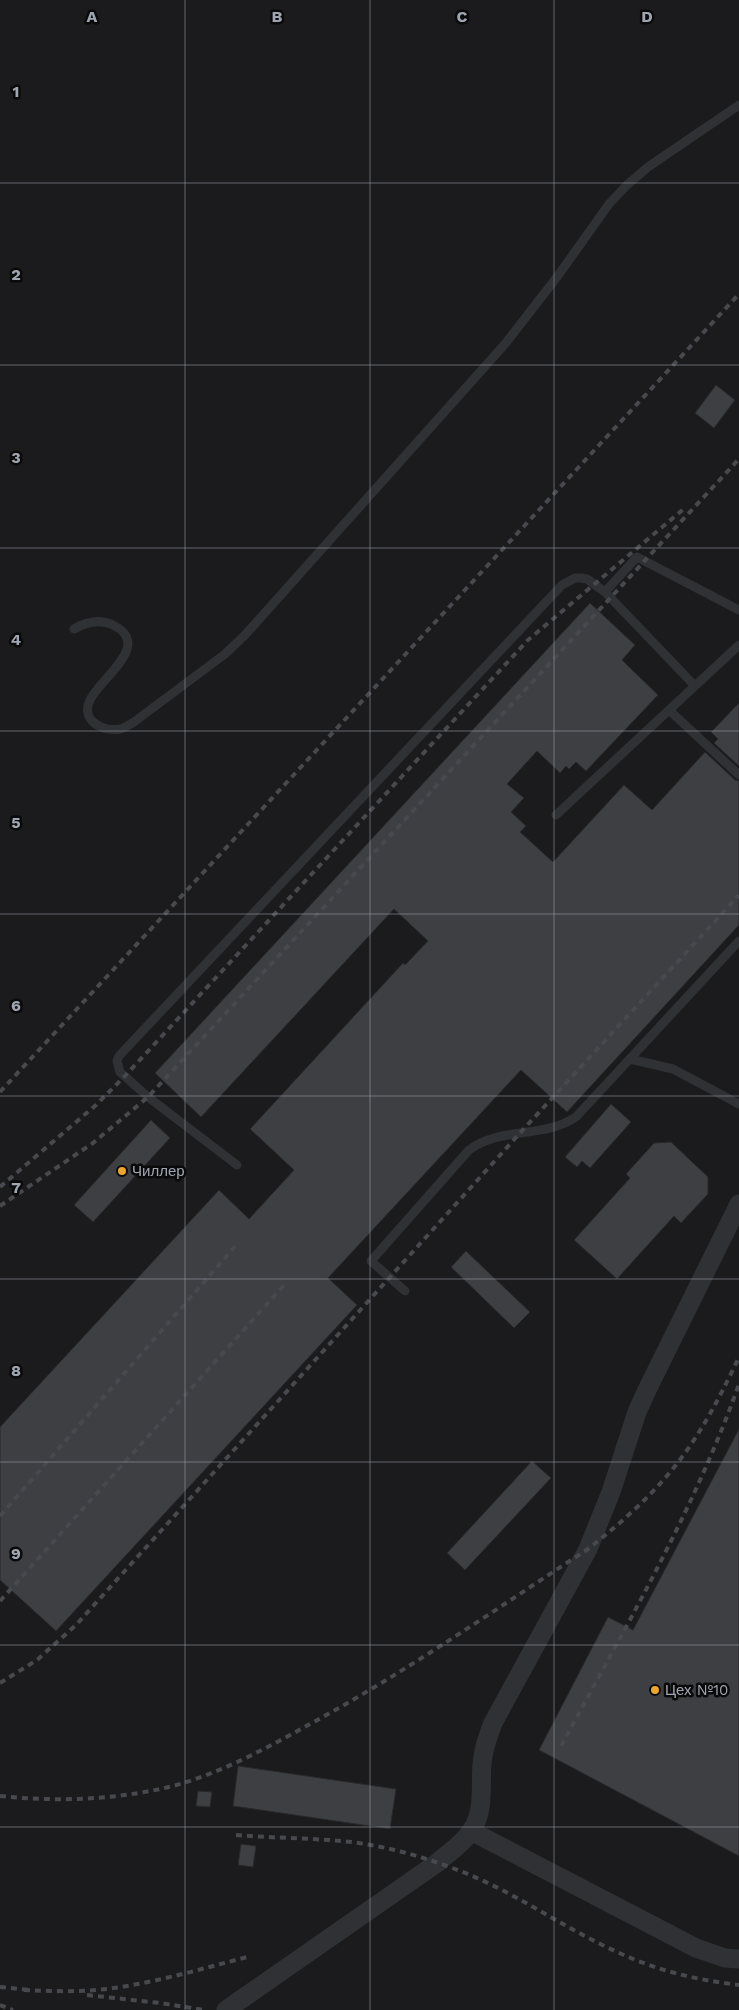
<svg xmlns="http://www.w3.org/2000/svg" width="739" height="2010" font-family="'Work Sans',sans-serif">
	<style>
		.built { fill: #1b1b1d }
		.building { fill: #3e3f43; stroke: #29292c }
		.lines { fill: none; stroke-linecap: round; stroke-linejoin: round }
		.lane { stroke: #303135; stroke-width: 9 }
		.street { stroke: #303135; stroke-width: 19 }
		.rail { stroke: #47494e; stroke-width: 4; stroke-dasharray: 6 5; stroke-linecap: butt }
		.grid { fill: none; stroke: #a0a6b1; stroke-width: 1; stroke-opacity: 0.55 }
		.poi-dot { fill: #eca62b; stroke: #0a0a0b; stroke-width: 2 }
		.labels { text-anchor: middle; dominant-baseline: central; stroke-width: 5; stroke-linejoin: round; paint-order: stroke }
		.poi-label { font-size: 15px; fill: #a0a6b1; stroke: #0a0a0b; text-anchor: start }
		.grid-label { font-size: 16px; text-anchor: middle; font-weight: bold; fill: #a0a6b1; stroke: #0a0a0b; stroke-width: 5; stroke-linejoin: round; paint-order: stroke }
	</style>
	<rect width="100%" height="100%" fill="#0f0f10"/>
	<!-- built -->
	<path class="built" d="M0 0H739V2010H0Z"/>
	<!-- building -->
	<path class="building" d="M716 385 735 400 714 428 695 413Z
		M590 603 635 645 622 660 658 695 586 771 576 762 569 769 566 766 560 773 537 751 507 784 524 798 511 812 526 826 520 832 553 862 624 785 652 810 705 752 735 780 739 781V925L567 1112 521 1070 328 1278 357 1305 56 1631 0 1580V1427L219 1190 249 1219 294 1170 250 1129 403 963 405 965 428 941 394 909 201 1117 155 1073Z
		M739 703V766L714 743 718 739 711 732Z
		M611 1104 631 1122 590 1168 582 1161 577 1167 565 1157Z
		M151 1120 170 1138 93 1222 74 1205Z
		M671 1142 708 1177V1194L681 1223 674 1216 617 1279 574 1240 630 1178 626 1174 654 1143Z
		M466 1251 530 1312 514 1328 451 1267Z
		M739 1429V1856L539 1750 608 1617 633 1630Z
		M532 1461 551 1478 465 1570 447 1553Z
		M238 1766 396 1789 390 1829 233 1806Z
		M198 1791 212 1792 210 1807 196 1806Z
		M241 1844 256 1846 253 1867 238 1865Z"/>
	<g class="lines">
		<!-- lane -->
		<path class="lane" d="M605 592 637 557 739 610
			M74 629C86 622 98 619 111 624 155 644 100 678 90 700 80 720 102 732 120 729 125 728 130 724 134 722L225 654 245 635 505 344 557 277 609 204 627 185 648 167 739 105
			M669 710 739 775
			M556 815 739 645
			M630 1059 673 1069 739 1104
			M237 1165 148 1097 120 1072 117 1061 119 1056 562 585 575 578H581L587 579 605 592 695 686
			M405 1291 371 1261 469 1150C501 1126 543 1139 576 1117L739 941"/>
		<!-- street -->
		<path class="street" d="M471 1831 696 1948 725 1958 739 1959
			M226 2010 437 1863C448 1853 463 1844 471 1831 485 1812 480 1786 482 1764 483 1749 488 1736 493 1723L588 1549 611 1492 637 1412 647 1390 739 1204"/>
		<!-- rail -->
		<path class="rail" d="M0 1092 739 294
			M0 1187 96 1105 125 1076 528 640 686 507
			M0 1206 93 1143 148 1097 739 459
			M0 1516 238 1243
			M0 1601 285 1284
			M0 1683 37 1660 76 1625 520 1133 739 895
			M561 1746C625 1628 694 1511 739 1384
			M0 1796C57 1802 117 1800 173 1786 221 1773 267 1748 310 1724 406 1672 496 1609 588 1549 621 1523 653 1495 679 1461 703 1430 722 1393 739 1357
			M236 1835C271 1838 307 1838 342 1841 383 1845 422 1856 460 1871 515 1892 562 1927 615 1951 655 1970 696 1980 739 1985
			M0 1987 30 1990
			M24 1990C48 1991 73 1992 97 1990 148 1985 197 1970 247 1957
			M87 1995 160 2003 204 2010
			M0 2005 13 2010"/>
	</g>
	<!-- grid -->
	<path class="grid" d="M185 0V2010M370 0V2010M554 0V2010M0 183H739M0 365H739M0 548H739M0 731H739M0 914H739M0 1096H739M0 1279H739M0 1462H739M0 1645H739M0 1827H739"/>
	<!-- markers -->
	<g class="poi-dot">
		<circle cx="122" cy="1171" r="5"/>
		<circle cx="655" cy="1690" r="5"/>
	</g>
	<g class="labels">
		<!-- poi labels -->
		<g class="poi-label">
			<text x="132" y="1171">Чиллер</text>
			<text x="665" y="1690">Цех №10</text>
		</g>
	</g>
	<g class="grid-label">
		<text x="92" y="22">A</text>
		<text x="277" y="22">B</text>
		<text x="462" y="22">C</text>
		<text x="647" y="22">D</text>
		<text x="16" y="97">1</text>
		<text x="16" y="280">2</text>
		<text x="16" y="463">3</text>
		<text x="16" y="645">4</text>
		<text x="16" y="828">5</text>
		<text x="16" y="1011">6</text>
		<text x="16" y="1193">7</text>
		<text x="16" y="1376">8</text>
		<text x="16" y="1559">9</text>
	</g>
</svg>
